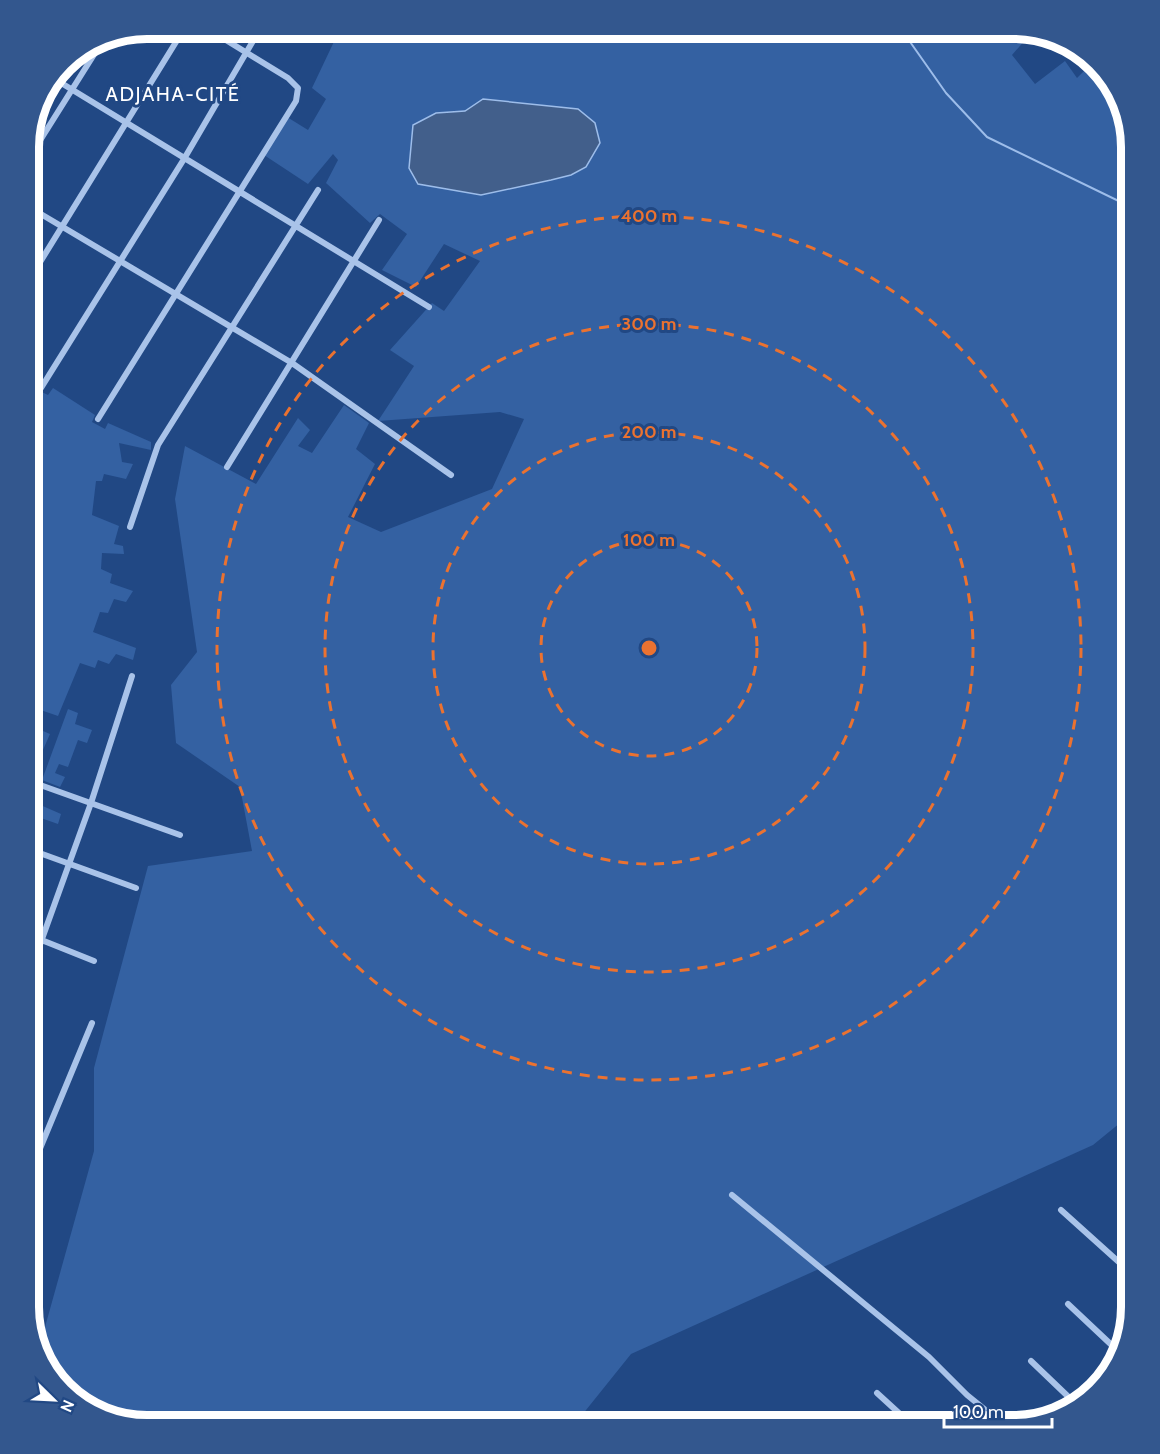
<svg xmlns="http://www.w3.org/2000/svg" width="1160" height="1454" font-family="Cabin,sans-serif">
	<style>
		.green { fill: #3461a2; fill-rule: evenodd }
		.water { fill: #425f8b; stroke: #9dbdea; stroke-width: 1.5 }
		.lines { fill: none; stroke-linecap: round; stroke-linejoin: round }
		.stream { stroke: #9dbdea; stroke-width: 2 }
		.street { stroke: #a9c3e9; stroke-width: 6 }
		.ring { fill: none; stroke: #eb7230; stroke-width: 3; stroke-dasharray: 10 8 }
		.labels { text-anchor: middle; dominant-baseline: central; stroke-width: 6; stroke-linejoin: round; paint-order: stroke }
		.neighbourhood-label { font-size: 20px; letter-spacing: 1.5px; fill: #fff; stroke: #214884 }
		.rim { fill: none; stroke: #fff; stroke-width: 8 }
		.centre { fill: #eb7230; stroke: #214884; stroke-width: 3 }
		.ring-label { font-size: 18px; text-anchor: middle; font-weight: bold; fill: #eb7230; stroke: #214884; stroke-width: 6; stroke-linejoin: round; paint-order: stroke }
	</style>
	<rect width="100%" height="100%" fill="#214884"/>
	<!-- green -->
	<path class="green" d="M340 29H1020L1032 32 1012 55 1035 84 1065 61 1077 78 1092 63 1111 81 1131 147V1114L1093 1145 631 1354 574 1425H147L88 1410 49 1373 40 1345 94 1151V1068L148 866 252 851 240 787 176 743 171 685 197 652 175 499 185 446 256 484 298 418 310 430 298 446 312 453 344 405 369 423 356 449 375 464 348 517 381 532 492 489 524 419 500 412 378 421 414 366 390 350 432 303 444 311 480 261 444 244 416 287 382 270 407 234 380 214 370 223 326 183 338 160 333 154 308 184 264 155 287 117 308 130 326 99 312 88ZM483 99 578 109 551 180 511 187 436 113 465 111Z
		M29 386 48 395 53 388 95 415 92 422 105 429 108 423 151 442V450L119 443 122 462 133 464 126 479 104 474 102 481H96L92 515 119 526 114 544 123 546 124 554 102 553 101 569 112 574 110 583 133 591 126 602 114 599 108 613 100 612 93 632 136 648 133 660 116 654 109 664 98 660 95 668 80 663 58 716 29 706Z
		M68 709 78 713 75 724 92 730 87 743 78 740 68 767 59 764 55 773 65 777 60 787 42 780Z
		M29 725 50 734 31 777 29 776Z
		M29 795V800L61 814 58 824 38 817 29 840Z"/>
	<!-- water -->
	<path class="water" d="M483 99 578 109 595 123 600 143 586 167 571 175 551 180 481 195 418 184 409 168 413 125 436 113 465 111Z"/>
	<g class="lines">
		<!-- stream -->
		<path class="stream" d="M901 29 946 93 987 137 1131 207"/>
		<!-- street -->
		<path class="street" d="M53 78 429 307
			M29 158 105 37
			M29 207 292 363 451 475
			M29 280 184 29
			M41 388 184 159 260 29
			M98 419 296 101 298 88 288 78 208 29
			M227 467 379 220
			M130 527 158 445 318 190
			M29 781 180 835
			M34 851 136 888
			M29 935 94 961
			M29 975 91 803 132 676
			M29 1175 92 1023
			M732 1195 929 1357 967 1395 1004 1425
			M1061 1210 1131 1273
			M1068 1304 1119 1352
			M1031 1361 1078 1406
			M877 1393 912 1425"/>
	</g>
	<!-- distance rings -->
	<g class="ring">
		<circle cx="649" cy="648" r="108"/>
		<circle cx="649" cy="648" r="216"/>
		<circle cx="649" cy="648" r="324"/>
		<circle cx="649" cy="648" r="432"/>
	</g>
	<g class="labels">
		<!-- neighbourhood labels -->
		<g class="neighbourhood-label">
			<text x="173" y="94">ADJAHA-CITÉ</text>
		</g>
	</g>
	<!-- crop -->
	<path d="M0 0H1160V1454H0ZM147 39H1013A108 108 0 0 1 1121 147V1307A108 108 0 0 1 1013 1415H147A108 108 0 0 1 39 1307V147A108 108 0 0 1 147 39Z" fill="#33578e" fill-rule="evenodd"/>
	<path class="rim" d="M147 39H1013A108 108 0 0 1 1121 147V1307A108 108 0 0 1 1013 1415H147A108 108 0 0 1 39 1307V147A108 108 0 0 1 147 39Z"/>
	<circle cx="649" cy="648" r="9" class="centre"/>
	<g class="ring-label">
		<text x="649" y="222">400 m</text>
		<text x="649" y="330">300 m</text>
		<text x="649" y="438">200 m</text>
		<text x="649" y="546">100 m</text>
	</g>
	<!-- north arrow -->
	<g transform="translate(54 1400) rotate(114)" stroke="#214884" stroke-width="4.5" paint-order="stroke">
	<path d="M0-4.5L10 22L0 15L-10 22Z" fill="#ffffff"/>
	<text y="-9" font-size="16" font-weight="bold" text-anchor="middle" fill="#ffffff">N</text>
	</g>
	<!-- scale -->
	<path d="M944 1418v9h108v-9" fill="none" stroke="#ffffff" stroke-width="3"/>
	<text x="953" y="1418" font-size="18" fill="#ffffff" stroke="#214884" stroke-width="4.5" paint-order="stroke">100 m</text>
</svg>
